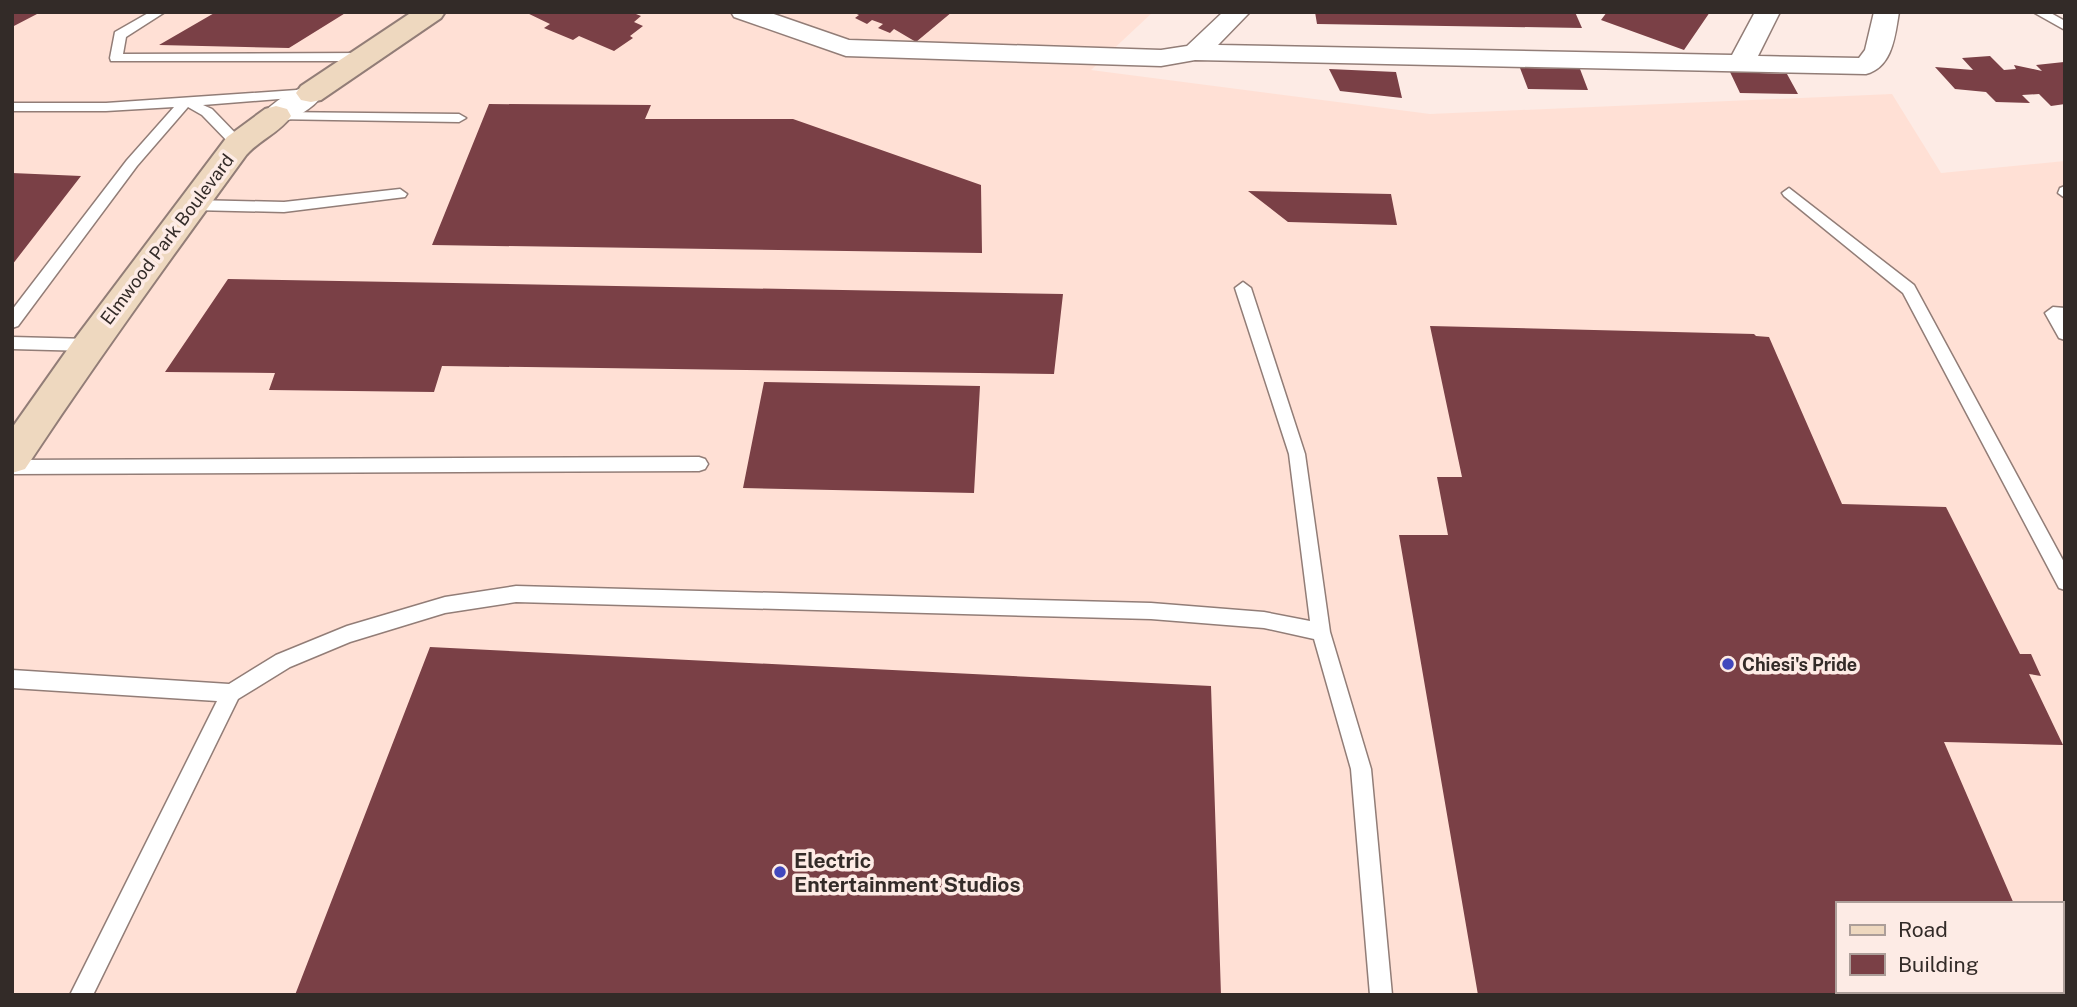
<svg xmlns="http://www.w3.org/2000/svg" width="2077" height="1007" font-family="'Public Sans',sans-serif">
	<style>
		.built { fill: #ffe0d5; fill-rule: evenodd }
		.building { fill: #7a4046 }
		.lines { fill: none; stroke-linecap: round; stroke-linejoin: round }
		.lane-casing { stroke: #927d77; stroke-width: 3 }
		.street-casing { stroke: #927d77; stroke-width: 3 }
		.secondary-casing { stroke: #927d77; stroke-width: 4 }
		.lane { fill: #fff; fill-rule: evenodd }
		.street { fill: #fff; fill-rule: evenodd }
		.secondary { fill: #eed8bf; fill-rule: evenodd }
		.poi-dot { fill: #4248bd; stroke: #fdebe5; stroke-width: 2.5 }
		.labels { text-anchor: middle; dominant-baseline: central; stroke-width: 7; stroke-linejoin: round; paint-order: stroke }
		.street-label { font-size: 18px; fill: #332b28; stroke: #fdebe5 }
		.poi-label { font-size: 18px; font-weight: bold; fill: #332b28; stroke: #fdebe5; text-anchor: start }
		.near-poi-label { font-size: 21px; font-weight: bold; fill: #332b28; stroke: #fdebe5; text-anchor: start }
	</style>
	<rect width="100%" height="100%" fill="#fdebe5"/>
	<!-- built -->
	<path class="built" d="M12 12H1153L1091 70 1430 114 1892 94 1941 173 2065 161V995H12ZM1837 904H2061V991H1837Z"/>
	<!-- building -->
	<path class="building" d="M12 12H34L37 14 12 27Z
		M216 12H347L289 48 159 45Z
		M525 12H631L641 16 634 22 643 26 630 36 633 38 614 51 579 36 573 40 544 28 550 24Z
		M852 12H952L916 42 894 29 890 33 878 28 883 24 872 20 867 24 855 18 859 15Z
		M1315 12H1575L1582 28 1317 24Z
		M1607 12H1710L1684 50 1601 20Z
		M1990 56 2004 70 2016 69 2014 65 2042 71 2036 65 2064 62 2065 104 2051 106 2039 94 2022 95 2030 103 1996 102 1986 92 1955 89 1935 67 1973 70 1962 58Z
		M1520 68 1580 69 1588 90 1528 89Z
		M1329 69 1396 72 1402 98 1340 91Z
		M1730 72 1787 74 1798 94 1740 93Z
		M489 104 651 105 645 119H793L981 185 982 253 432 245Z
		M12 173 81 176 12 265Z
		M1248 191 1391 194 1397 225 1288 222Z
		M228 279 1063 294 1054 374 442 366 434 392 269 390 275 373 165 372Z
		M1430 326 1754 334 1756 336 1769 337 1842 504 1946 507 2020 654H2031L2041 676 2029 674 2063 745 1944 742 2014 904H1837V991H2052L2053 995H1478L1399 535H1448L1437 477H1462Z
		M764 382 980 386 974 493 743 488Z
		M430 647 1211 686 1221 995H295Z"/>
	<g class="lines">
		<defs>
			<path id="lane" d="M150 12H165L126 37 123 54 366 53 372 57 366 61H111L110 58 115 32Z
				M2033 12H2049L2065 21V30Z
				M311 89 316 90V96L203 105 212 109 243 141V147H233L202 115 188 107 137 166 18 326 12 328V310L127 160 174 107 106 111H12V103H106Z
				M276 112 459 114 466 118 459 122 271 119V113Z
				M2065 186V198L2058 193 2060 188Z
				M1789 188 1914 285 2065 564V590L2059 588 1903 293 1784 196 1782 193Z
				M400 189 407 194 405 197 284 212 193 210 186 205 193 200 284 202Z
				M1243 282 1251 288 1305 454 1330 632 1371 769 1392 995H1370L1351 769 1314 639 1264 628 1151 619 516 602 445 613 350 642 290 667 238 699 93 995H70L217 701 12 688V670L229 684 276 655 347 626 445 597 516 586 1151 603 1264 612 1310 621 1289 454 1235 288Z
				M2053 307 2065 308V340L2059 338 2045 313Z
				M12 337 89 339 97 345 89 351 12 349Z
				M699 457 705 459 708 464 705 469 699 471 12 474V460Z"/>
			<path id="street" d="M731 12H768L849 40 1161 50 1187 46 1223 12H1250L1218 45 1732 55 1755 12H1780L1758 56 1859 58 1865 50 1874 12H1899C1895 35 1893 67 1866 74L1195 60 1161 66 846 56 734 17Z
				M311 85 320 87 324 93C314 109 285 127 266 122L262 116C271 102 295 89 311 85Z"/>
			<path id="secondary" d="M412 12H445L441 18 321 100 311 102 301 100 296 93 301 86Z
				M276 106 287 109 291 116C279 134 256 141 244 158 169 261 95 363 25 469L12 473V428L77 336 227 137 265 109Z"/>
		</defs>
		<!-- lane casing -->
		<use href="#lane" class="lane-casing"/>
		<!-- street casing -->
		<use href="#street" class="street-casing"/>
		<!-- secondary casing -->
		<use href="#secondary" class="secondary-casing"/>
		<!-- lane -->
		<use href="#lane" class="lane"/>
		<!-- street -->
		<use href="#street" class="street"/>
		<!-- secondary -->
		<use href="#secondary" class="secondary"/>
	</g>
	<!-- markers -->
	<g class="poi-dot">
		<circle cx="1728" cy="664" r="7"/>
		<circle cx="780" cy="872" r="7"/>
	</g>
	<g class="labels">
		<!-- street labels -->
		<g class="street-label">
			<text transform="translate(167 239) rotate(-53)">Elmwood Park Boulevard</text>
		</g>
		<!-- poi labels -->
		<g class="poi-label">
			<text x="1742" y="664">Chiesi's Pride</text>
		</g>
		<!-- near-poi labels -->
		<g class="near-poi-label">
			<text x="794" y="860">Electric<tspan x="794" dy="24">Entertainment Studios</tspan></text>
		</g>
	</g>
	<!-- border -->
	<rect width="2077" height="1007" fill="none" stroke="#332b28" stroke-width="28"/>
	<!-- legend -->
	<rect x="1836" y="902" width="228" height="91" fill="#fdebe5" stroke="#ac9e99" stroke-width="2"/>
	<rect x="1850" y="925" width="35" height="10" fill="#eed8bf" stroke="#ac9e99" stroke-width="2"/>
	<text x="1898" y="937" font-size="21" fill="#332b28">Road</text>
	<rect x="1850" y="954" width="35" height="21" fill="#7a4046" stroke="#ac9e99" stroke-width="2"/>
	<text x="1898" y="972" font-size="21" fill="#332b28">Building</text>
</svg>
